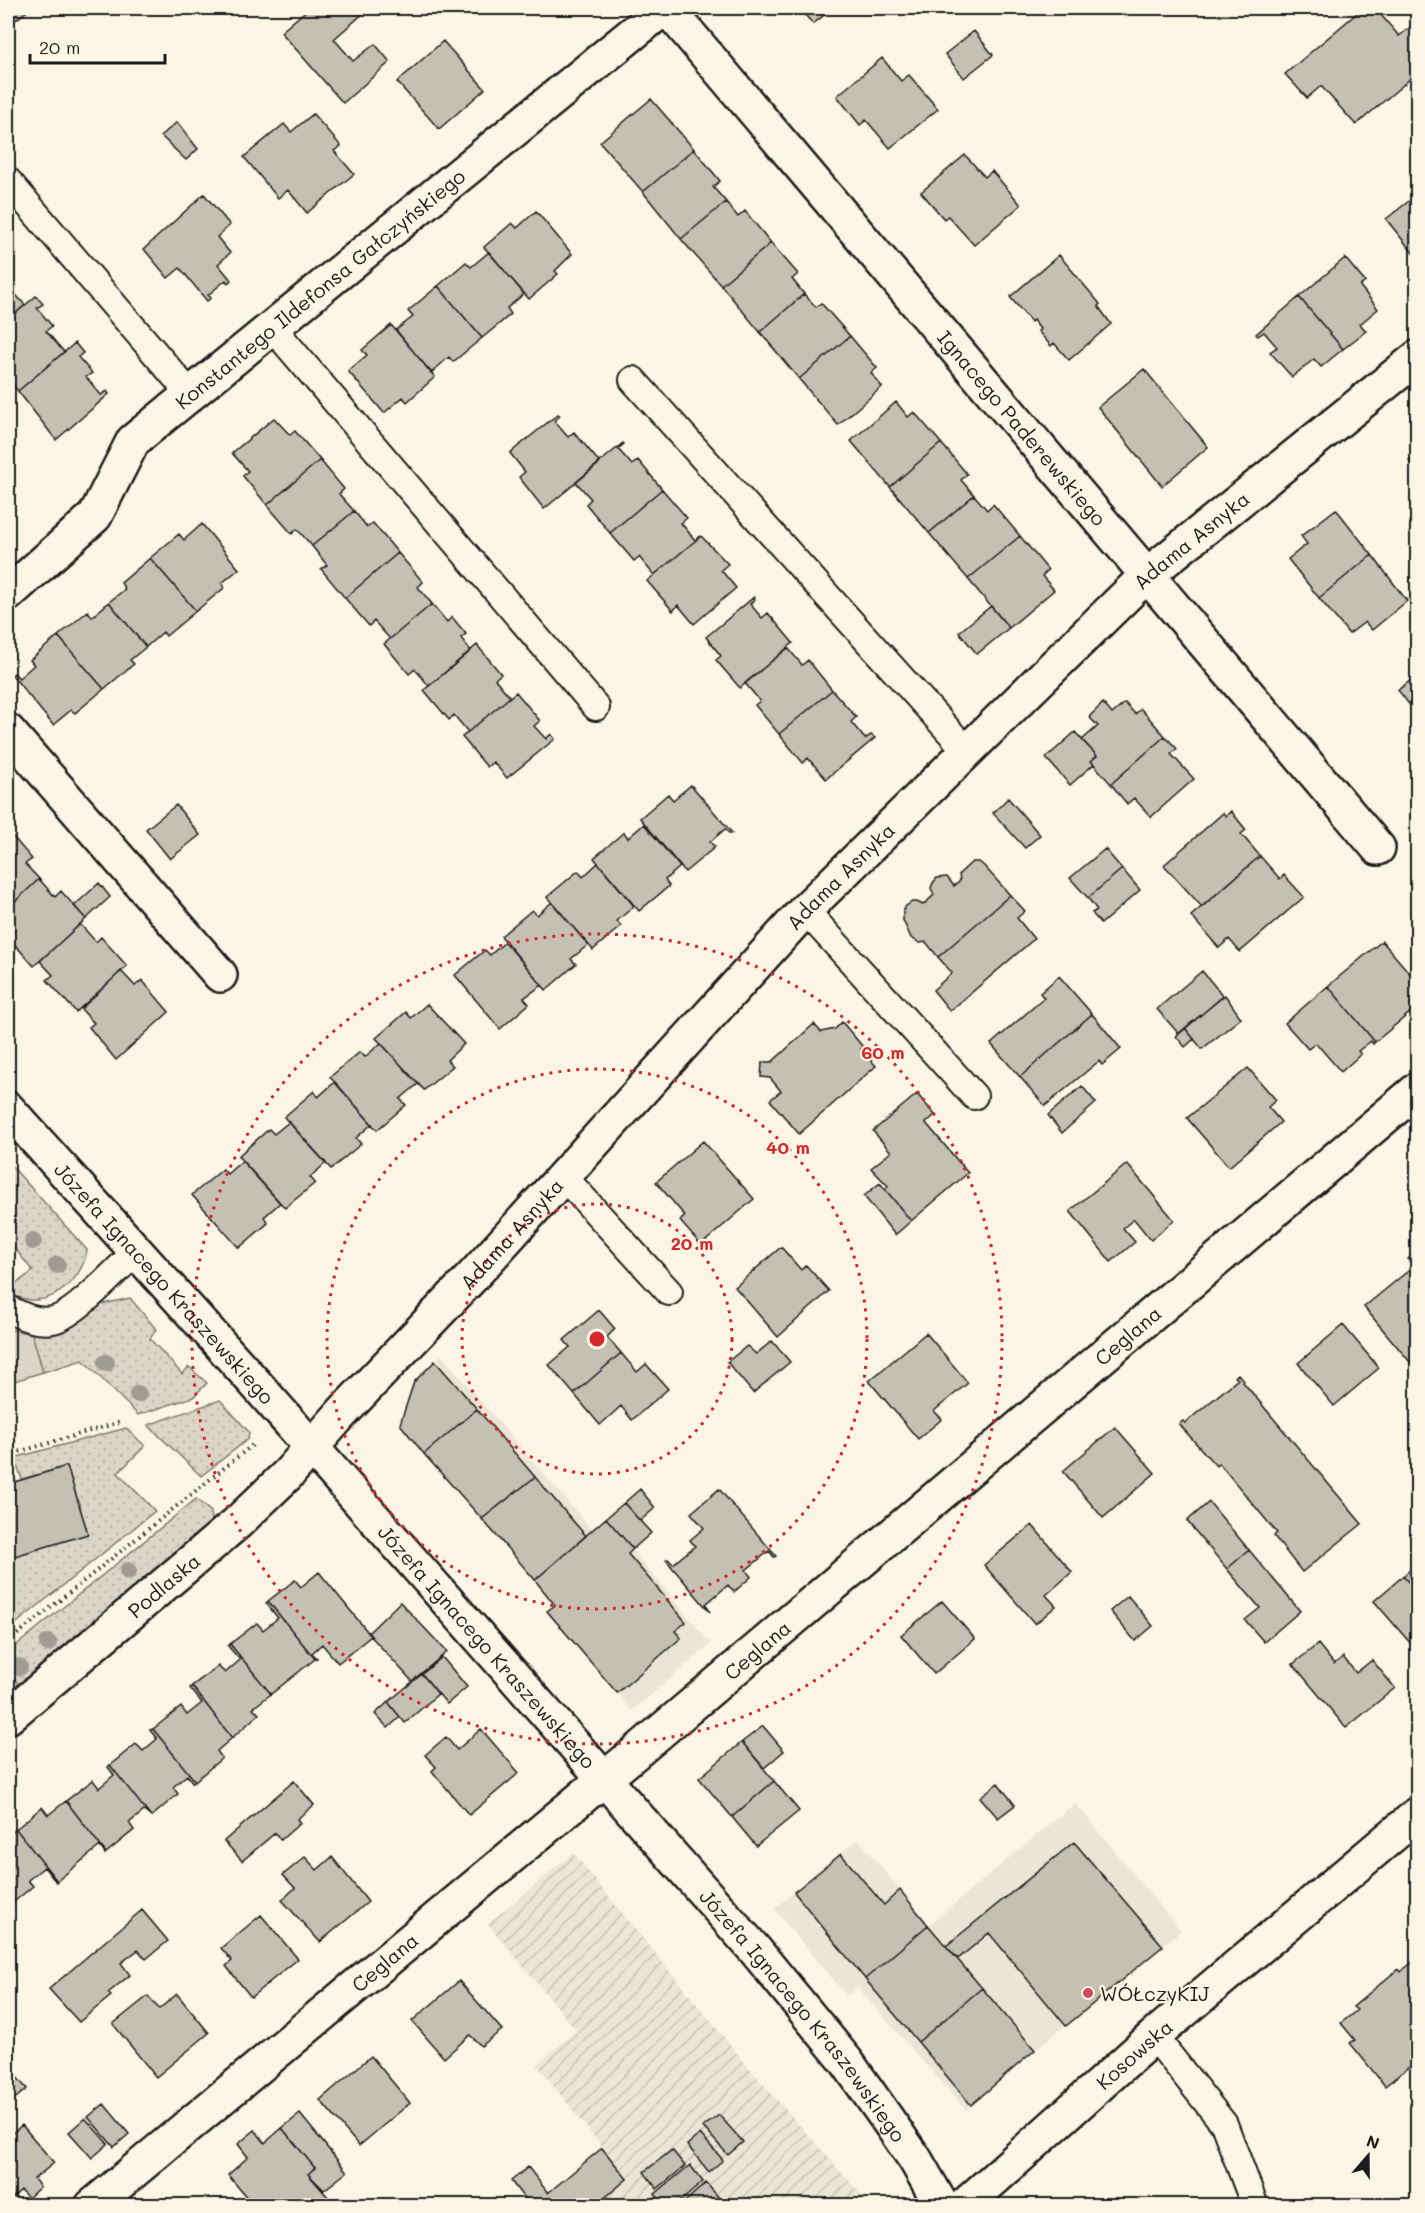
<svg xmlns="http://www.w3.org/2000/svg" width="1425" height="2213" font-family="Mali,sans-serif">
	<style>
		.built { fill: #ebe5d6 }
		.industrial { fill: url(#industrial-furrows) }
		.grass { fill: url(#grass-dots); stroke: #7c7872; stroke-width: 1.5 }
		.garden { fill: #dbd5c8; stroke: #7c7872; stroke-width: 1.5 }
		.building { fill: #c4c0b3; stroke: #1c1c1c; stroke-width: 1.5 }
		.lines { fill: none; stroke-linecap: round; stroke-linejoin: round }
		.service-casing { stroke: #1c1c1c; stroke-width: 30 }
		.minor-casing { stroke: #1c1c1c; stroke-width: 38 }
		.tertiary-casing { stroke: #1c1c1c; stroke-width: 38 }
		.path { stroke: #1c1c1c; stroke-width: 4; stroke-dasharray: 1.5 4.5; stroke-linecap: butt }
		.service { stroke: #fcf5e5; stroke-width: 26 }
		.minor { stroke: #fcf5e5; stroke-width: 33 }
		.tertiary { stroke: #fcf5e5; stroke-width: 33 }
		.tree { fill: #a09c93 }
		.ring { fill: none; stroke: #d62828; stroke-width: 3; stroke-dasharray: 3 6 }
		.poi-dot { fill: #d1495b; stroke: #fcf5e5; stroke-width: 2 }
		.labels { text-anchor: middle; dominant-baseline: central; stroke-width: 4.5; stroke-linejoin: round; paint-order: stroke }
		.street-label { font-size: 20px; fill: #1c1c1c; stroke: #fcf5e5 }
		.poi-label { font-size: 20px; fill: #1c1c1c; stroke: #fcf5e5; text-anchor: start }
		.centre { fill: #d62828; stroke: #fcf5e5; stroke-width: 3 }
		.ring-label { font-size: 18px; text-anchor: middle; font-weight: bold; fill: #d62828; stroke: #fcf5e5; stroke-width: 4.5; stroke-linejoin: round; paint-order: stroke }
	</style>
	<defs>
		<pattern id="industrial-furrows" width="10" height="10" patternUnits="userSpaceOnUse" patternTransform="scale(1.5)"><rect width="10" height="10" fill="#ebe5d6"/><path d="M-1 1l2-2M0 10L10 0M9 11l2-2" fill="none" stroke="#c9c4b7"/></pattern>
		<pattern id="grass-dots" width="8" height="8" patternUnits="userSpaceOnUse" patternTransform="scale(1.5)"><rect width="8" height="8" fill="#dbd5c8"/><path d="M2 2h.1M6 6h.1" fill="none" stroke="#bbb6ab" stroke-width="1.8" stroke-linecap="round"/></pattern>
	</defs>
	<rect width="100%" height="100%" fill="#fcf5e5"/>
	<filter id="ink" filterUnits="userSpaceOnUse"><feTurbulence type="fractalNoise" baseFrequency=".0167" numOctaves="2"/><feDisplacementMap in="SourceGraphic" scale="12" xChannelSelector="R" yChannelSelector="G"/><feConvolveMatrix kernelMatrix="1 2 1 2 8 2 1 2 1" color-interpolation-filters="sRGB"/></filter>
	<g filter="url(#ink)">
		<path class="built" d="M441,1355L591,1529L606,1518L711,1644L632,1711L547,1611L555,1604L482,1519L414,1382Z
			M1075,1803L1181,1931L1035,2050L966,2110L857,1987L847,1996L774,1909L858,1839L929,1925Z"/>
		<path class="industrial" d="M573,1853L755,2075L867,2201L866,2205H595L627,2179L537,2065L576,2030L488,1924Z"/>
		<path class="grass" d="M8,1162L87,1250C82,1283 46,1312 14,1295V1285L33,1271L8,1240Z
			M130,1298L156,1329L150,1339L182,1374L189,1367L207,1383L193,1397L138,1415L83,1360L43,1372L32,1334L59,1330L75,1324L99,1305Z
			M220,1400L249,1432L248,1439L201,1476L148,1425Z
			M126,1428L145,1446L118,1473L155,1511L8,1630V1558L88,1534L67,1466L22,1479L14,1458Z
			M196,1499L211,1512L212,1520L209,1527L19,1684L8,1673V1652Z"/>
		<path class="garden" d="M8,1329L32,1334L43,1372L8,1383Z"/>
		<path class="building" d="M8,8H31L8,26Z
			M309,8H364L367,10L334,39L353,61L375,44L390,62L343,103L281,32Z
			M799,8H833L813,24Z
			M1363,8H1375L1399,36L1413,25L1418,30V72L1356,125L1321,86L1307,98L1285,74Z
			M974,31L993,55L964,78L945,54Z
			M443,41L485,89L439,129L397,82Z
			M882,58L901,81L909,75L938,109L890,148L866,120L860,125L837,96Z
			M651,99L694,149L643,192L600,142Z
			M313,114L341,146L334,151L354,174L307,213L288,190L278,198L244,157L284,124L291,132Z
			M177,122L198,149L186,160L161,136Z
			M694,149L720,181L713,187L726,202L681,239L643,192Z
			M965,155L985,177L992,171L1021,205L974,245L948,216L944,219L921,192Z
			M204,194L230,225L217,237L230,253L218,264L231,280L228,283L226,280L208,295L211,298L207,301L180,268L168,278L144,249Z
			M1418,194V259L1386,219Z
			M726,202L738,217L745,211L771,243L721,285L681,239Z
			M536,211L572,254L555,271L558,274L529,299L484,247L512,223L517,228Z
			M771,243L798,274L792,279L804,294L760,332L721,285Z
			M489,252L524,294L507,308L511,314L482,338L438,286L466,262L471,267Z
			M1059,255L1100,304L1098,306L1111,324L1069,360L1054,343L1051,346L1038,331L1040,329L1033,320L1031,322L1010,297Z
			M1345,258L1365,282L1360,286L1378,309L1360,324L1366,331L1343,349L1299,297Z
			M8,272L14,280L8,286L25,305L8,320Z
			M438,286L482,338L453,362L449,357L431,373L396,330L413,317L408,311Z
			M804,294L816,307L821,303L850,336L799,379L760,332Z
			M36,296L43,304L37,308L52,326L46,331L64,352L18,391L8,380V320Z
			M1299,297L1343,349L1321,367L1314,359L1292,377L1270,352L1277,347L1264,332L1258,336L1256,334Z
			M391,325L435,377L407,402L403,397L384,413L348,371L367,355L362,350Z
			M850,336L877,368L871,373L882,387L838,425L799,379Z
			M75,343L83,353L78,357L92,373L86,377L101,395L107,391L109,394L56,440L18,391Z
			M1144,369L1208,447L1162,486L1098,407Z
			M896,402L908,417L914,412L941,443L890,487L851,441Z
			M558,414L560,416L554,421L568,437L574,432L600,463L544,509L519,477L525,472L510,453Z
			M274,418L290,435L295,431L320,460L267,505L243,476L248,471L232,453Z
			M623,443L624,444L618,449L632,465L638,460L662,489L610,533L586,504L591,499L576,482Z
			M941,443L967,474L961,480L974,495L929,533L890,487Z
			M1418,454V471L1409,461Z
			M320,460L344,489L339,494L354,511L312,546L297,529L292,534L267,505Z
			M662,489L687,518L681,523L695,540L701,536L654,575L639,557L634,561L610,533Z
			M974,495L987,510L993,504L1020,536L968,579L929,533Z
			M1336,509L1372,555L1319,598L1288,559L1307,544L1301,536Z
			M354,511L367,527L373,523L398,553L345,598L321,569L327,565L312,546Z
			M202,524L239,569L222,583L224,588L196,611L150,558L179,534L184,540Z
			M701,536L728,564L721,570L736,588L694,624L678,605L673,611L647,581Z
			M1020,536L1048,570L1042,576L1054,590L1009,628L968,579Z
			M398,553L423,582L418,587L432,604L390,639L374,621L369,626L345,598Z
			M1372,555L1407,601L1372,630L1365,622L1349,634L1319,598Z
			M150,558L196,611L166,636L163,632L146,647L109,602L125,589L121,583Z
			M754,597L755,599L750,604L762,618L768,613L793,643L740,688L716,660L721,656L706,637Z
			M109,602L146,647L130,660L134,664L104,689L58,636L88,611L92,617Z
			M432,604L447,622L452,617L466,634L461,638L471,651L429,686L415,669L409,674L384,644Z
			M991,606L1009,628L977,654L959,632Z
			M58,636L104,689L75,713L71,710L53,725L12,675L14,673L19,678L34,665L30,660Z
			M477,645L501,674L495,679L510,697L468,732L454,715L449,720L424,690Z
			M788,648L802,665L808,660L832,690L779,734L755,705L760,701L745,683Z
			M1418,675V710L1415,712L1398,690Z
			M832,690L856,717L851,722L865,739L871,735L875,738L826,779L808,758L803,763L779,734Z
			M516,692L540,721L534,726L546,739L551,734L555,739L507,778L493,762L487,767L462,737Z
			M1103,703L1112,714L1125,703L1135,714L1141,709L1165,736L1111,784L1091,761L1097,756L1082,740L1098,726L1089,717Z
			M1075,732L1097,756L1091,761L1094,764L1070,785L1046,758Z
			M1165,736L1177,749L1171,754L1194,779L1151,817L1134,798L1127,804L1111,784Z
			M691,785L732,833L730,834L725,829L710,842L715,847L685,872L640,818L668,794L673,800Z
			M1008,798L1040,835L1025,848L993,813Z
			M176,805L200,835L170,859L146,829Z
			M1231,811L1246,830L1241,834L1260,856L1202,907L1164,865L1223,813L1226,816Z
			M644,824L680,867L665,880L669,886L639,911L594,858L624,832L628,838Z
			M8,831L32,859L25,864L39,879L8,908Z
			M1105,849L1122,869L1088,898L1070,878Z
			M1260,856L1280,879L1284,875L1304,897L1240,952L1229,939L1219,948L1191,916Z
			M972,862H979L984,866L1010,895L938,957L926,942L920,943L911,938L903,920V911L906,906L912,902H917L923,905L934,895L931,888L933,883L937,878L947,877L954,886L960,881L959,874Z
			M598,863L634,906L617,921L621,926L593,950L547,897L578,871L583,877Z
			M1122,869L1140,890L1101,924L1092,913L1097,910L1088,898Z
			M39,879L55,897L61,891L86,919L34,966L8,937L14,932L8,925V908Z
			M99,883L110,897L86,919L74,906Z
			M1010,895L1025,911L1017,918L1034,939L950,1011L933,990L952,973L938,957Z
			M552,902L588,945L571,959L576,964L546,990L501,936L532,910L537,915Z
			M80,924L96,942L101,937L127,966L76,1012L47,980L53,975L40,961Z
			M1382,941L1418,983V1006L1375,1042L1328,986Z
			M505,942L542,985L524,998L529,1004L500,1029L455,975L485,950L490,955Z
			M121,971L135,986L142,980L169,1012L116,1060L89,1027L94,1023L81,1009Z
			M1202,971L1223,996L1179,1034L1157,1009Z
			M1059,976L1092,1014L1020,1077L991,1044L1044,998L1040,993Z
			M1328,986L1375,1042L1373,1044L1371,1041L1358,1051L1361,1054L1341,1072L1316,1043L1308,1049L1285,1023Z
			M1225,995L1241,1018L1202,1049L1185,1028Z
			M427,1004L464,1044L447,1060L453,1066L424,1090L376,1038L406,1012L411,1018Z
			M1092,1014L1121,1049L1102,1065L1099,1061L1045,1106L1020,1077Z
			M842,1022L863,1047L861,1049L876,1066L799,1134L770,1100L781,1091L770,1078L761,1077L762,1062H772L814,1024L821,1032L835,1029Z
			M1185,1028L1194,1039L1185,1047L1176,1036Z
			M381,1043L418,1084L400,1099L406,1105L377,1130L330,1077L360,1052L365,1057Z
			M1248,1068L1276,1100L1268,1107L1281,1122L1229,1167L1187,1118Z
			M335,1082L372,1124L356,1138L361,1144L331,1169L284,1117L314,1091L318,1097Z
			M1082,1086L1096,1103L1062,1133L1048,1115Z
			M917,1094L935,1115L926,1123L968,1173L911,1221L885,1189L888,1186L871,1168L891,1152L873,1131Z
			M289,1122L326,1163L310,1177L315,1183L285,1208L238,1156L269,1129L274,1134Z
			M703,1141L754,1199L701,1245L680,1221L685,1216L656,1182Z
			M242,1161L280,1203L264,1217L268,1223L239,1248L192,1195L223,1169L227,1174Z
			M1127,1164L1174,1220L1151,1240L1134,1219L1123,1228L1135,1242L1111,1262L1070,1211Z
			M880,1183L911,1221L895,1235L864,1196Z
			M781,1247L801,1270L806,1265L829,1291L778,1337L735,1287Z
			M1418,1250V1356L1410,1362L1364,1307L1414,1266L1408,1259Z
			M599,1310L615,1329L607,1337L621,1353L574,1394L549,1365L570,1347L564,1340Z
			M1343,1325L1379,1368L1334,1406L1298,1363Z
			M926,1333L968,1383L934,1411L942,1419L918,1439L869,1381Z
			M772,1341L790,1362L753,1393L727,1362L747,1346L756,1354Z
			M621,1353L637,1372L646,1364L668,1389L632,1420L621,1406L600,1425L574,1394Z
			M435,1361L477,1409L424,1454L400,1424L414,1382Z
			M1238,1374L1244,1381L1243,1382L1362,1524L1302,1572L1274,1536L1277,1533L1219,1463L1216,1466L1179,1424L1183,1421L1185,1423L1238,1379L1235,1377Z
			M477,1409L535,1477L482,1519L424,1454Z
			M1115,1427L1155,1473L1103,1518L1063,1471Z
			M67,1466L88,1534L8,1558V1484Z
			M535,1477L586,1536L535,1580L482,1519Z
			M640,1489L655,1508L640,1521L624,1503Z
			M719,1489L776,1556L774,1557L769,1551L746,1570L751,1577L734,1592L728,1585L706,1604L710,1612L666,1560L668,1559L673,1564L695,1546L690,1540L704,1528L691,1513Z
			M1209,1502L1249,1550L1227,1569L1187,1521Z
			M624,1503L651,1533L633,1549L606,1518Z
			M606,1518L633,1549L628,1554L686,1622L675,1631L681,1638L617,1693L547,1611L555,1605L535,1580Z
			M1032,1525L1072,1572L1046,1595L1056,1606L1035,1624L984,1565Z
			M1249,1550L1300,1611L1264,1642L1245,1620L1260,1608L1227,1569Z
			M1418,1563V1593L1403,1576Z
			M319,1572L371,1636L338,1663L322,1644L312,1653L317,1658L315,1659L268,1601L295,1580L301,1587Z
			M1403,1576L1418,1593V1652L1374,1601Z
			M1128,1596L1153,1626L1135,1641L1110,1611Z
			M268,1601L315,1659L271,1694L230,1644L257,1623L263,1630L278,1618L266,1603Z
			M942,1601L975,1639L934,1674L901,1635Z
			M400,1602L447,1652L412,1681L368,1633Z
			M230,1644L271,1694L253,1708L259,1714L232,1738L192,1686L218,1666L225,1673L240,1660L228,1646Z
			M1318,1644L1334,1664L1343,1657L1356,1673L1372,1660L1395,1688L1346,1728L1293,1664Z
			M442,1657L467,1687L447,1704L422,1674Z
			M422,1674L438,1694L405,1723L388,1702Z
			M192,1686L232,1738L217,1751L222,1758L195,1781L153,1729L181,1707L187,1715L202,1703L190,1688Z
			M388,1702L400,1717L388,1728L375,1714Z
			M763,1726L784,1751L764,1768L742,1742Z
			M153,1729L195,1781L193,1783L187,1775L173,1787L178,1794L151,1817L110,1765L136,1744L143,1751L157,1739L150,1730Z
			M481,1729L519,1773L469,1815L432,1771L436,1767L425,1755L446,1737L457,1750Z
			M742,1742L774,1781L732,1817L699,1778Z
			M110,1765L151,1817L144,1811L129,1823L134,1830L106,1853L66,1801L93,1780L99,1788L114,1775L108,1767Z
			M294,1781L314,1805L297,1819L300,1823L281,1840L275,1833L242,1861L224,1841Z
			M774,1781L799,1811L756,1846L732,1817Z
			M998,1783L1015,1805L998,1818L980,1797Z
			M66,1801L106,1853L105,1854L100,1846L57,1881L16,1829L42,1807L48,1815Z
			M16,1829L57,1881L56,1882L44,1867L28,1880L33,1886L8,1907V1836Z
			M1074,1842L1163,1946L1066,2026L989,1933L958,1959L946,1946Z
			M841,1854L884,1905L900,1890L928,1925L865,1979L794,1892Z
			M305,1857L317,1870L332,1857L368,1902L320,1942L282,1900L295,1888L283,1875Z
			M142,1910L168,1941L146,1959L138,1950L121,1963L130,1975L108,1993L111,1996L79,2022L49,1989Z
			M261,1915L298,1959L251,1997L226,1966L232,1961L221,1948Z
			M928,1925L982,1988L918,2042L865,1979Z
			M1418,1958V2060L1385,2086L1350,2043L1355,2040L1341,2023L1357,2010L1353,2007L1398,1969L1400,1972Z
			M459,1981L502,2030L481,2046L470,2035L444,2058L412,2021Z
			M982,1988L1035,2050L971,2105L918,2042Z
			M177,1994L209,2033L156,2077L113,2024L148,1996L159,2009Z
			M371,2056L410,2103L359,2146L320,2100Z
			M8,2067L27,2089L12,2101L8,2095Z
			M104,2104L129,2134L114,2147L88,2117Z
			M300,2114L347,2172L324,2190L308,2174L315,2168L282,2128Z
			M719,2115L743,2142L728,2155L703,2127Z
			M85,2118L108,2144L92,2158L69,2132Z
			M22,2125L54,2163L34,2179L40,2187L28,2198L21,2190L8,2202V2137Z
			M282,2128L315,2168L308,2174L328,2197L317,2206H279L276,2202L271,2206H254L228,2175L248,2157L238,2144L255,2130L265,2143Z
			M700,2134L723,2160L709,2172L687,2145Z
			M602,2148L627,2179L595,2206H530L511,2181L528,2167L548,2193Z
			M672,2150L685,2166L657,2189L644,2172Z
			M690,2165L703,2182L675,2206H666L655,2194Z
			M706,2183L721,2200L715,2206H680Z
			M525,2199L530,2206H516Z"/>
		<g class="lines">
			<defs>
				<path id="service" d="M8,181L190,394
					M272,327L596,707
					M633,380L967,751
					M805,910L974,1096
					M563,1176L669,1292
					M8,1309C22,1316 36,1323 53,1320C74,1316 120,1267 136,1251
					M1154,2036L1224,2124L1255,2206"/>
				<g id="minor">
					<path id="s1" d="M667,8L1378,848"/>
					<path id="s2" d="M8,594L95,516L133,441L664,8"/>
					<path d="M8,731L220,975"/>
					<path id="s3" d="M8,1717L237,1523L288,1474L342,1413L472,1277L805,910L1147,575L1418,357"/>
					<path id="s4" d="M92,2206L634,1754L1418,1089"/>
					<path id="s5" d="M964,2206L1154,2036L1418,1814"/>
				</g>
				<g id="tertiary">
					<path id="s6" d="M8,1109L255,1383L755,1950L847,2062L915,2159L942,2206"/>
				</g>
			</defs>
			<use href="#service" class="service-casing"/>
			<use href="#minor" class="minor-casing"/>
			<use href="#tertiary" class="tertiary-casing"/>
			<path class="path" d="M8,1455L121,1422
				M8,1642L255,1443"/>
			<use href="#service" class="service"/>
			<use href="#minor" class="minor"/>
			<use href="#tertiary" class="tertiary"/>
		</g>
		<g class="tree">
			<circle cx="33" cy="1241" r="9"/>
			<circle cx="57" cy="1265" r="9"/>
			<circle cx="106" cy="1363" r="9"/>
			<circle cx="138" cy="1394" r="9"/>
			<circle cx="128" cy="1571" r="9"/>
			<circle cx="48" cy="1643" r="9"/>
			<circle cx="19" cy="1667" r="9"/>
		</g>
	</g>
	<g class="ring">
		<circle cx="597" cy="1339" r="135"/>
		<circle cx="597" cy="1339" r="270"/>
		<circle cx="597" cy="1339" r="405"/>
	</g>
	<circle class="poi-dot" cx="1088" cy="1993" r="6"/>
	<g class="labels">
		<g class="street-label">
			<text stroke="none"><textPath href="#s2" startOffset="442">Konstantego Ildefonsa Gałczyńskiego</textPath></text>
			<text stroke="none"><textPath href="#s1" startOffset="550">Ignacego Paderewskiego</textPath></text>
			<text stroke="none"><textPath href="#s3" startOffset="1671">Adama Asnyka</textPath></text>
			<text stroke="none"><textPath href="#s3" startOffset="1185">Adama Asnyka</textPath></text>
			<text stroke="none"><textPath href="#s3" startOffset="699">Adama Asnyka</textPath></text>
			<text stroke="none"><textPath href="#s6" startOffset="234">Józefa Ignacego Kraszewskiego</textPath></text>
			<text stroke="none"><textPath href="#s4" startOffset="1353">Ceglana</textPath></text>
			<text stroke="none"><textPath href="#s3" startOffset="204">Podlaska</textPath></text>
			<text stroke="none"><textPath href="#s6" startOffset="720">Józefa Ignacego Kraszewskiego</textPath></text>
			<text stroke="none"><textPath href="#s4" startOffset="867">Ceglana</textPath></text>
			<text stroke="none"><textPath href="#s4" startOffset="381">Ceglana</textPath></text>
			<text stroke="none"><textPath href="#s6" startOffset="1206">Józefa Ignacego Kraszewskiego</textPath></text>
			<text stroke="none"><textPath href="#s5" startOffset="228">Kosowska</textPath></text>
		</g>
		<g class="poi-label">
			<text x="1100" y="1993">WÓŁczyKIJ</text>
		</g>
	</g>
	<circle cx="597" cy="1339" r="9" class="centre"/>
	<g class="ring-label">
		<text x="883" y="1059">60 m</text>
		<text x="788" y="1154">40 m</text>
		<text x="692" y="1250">20 m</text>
	</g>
	<rect width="1425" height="2213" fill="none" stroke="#fcf5e5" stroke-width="30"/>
	<rect x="15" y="15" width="1395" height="2183" fill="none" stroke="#1c1c1c" stroke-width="2" filter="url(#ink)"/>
	<g transform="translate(1368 2156) rotate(20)" stroke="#fcf5e5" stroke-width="4.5" paint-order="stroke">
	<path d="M0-4.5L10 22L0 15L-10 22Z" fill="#1c1c1c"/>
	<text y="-9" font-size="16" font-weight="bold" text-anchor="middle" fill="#1c1c1c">N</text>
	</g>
	<path d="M30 54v9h135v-9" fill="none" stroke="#1c1c1c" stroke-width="3"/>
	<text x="39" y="54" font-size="18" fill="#1c1c1c" stroke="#fcf5e5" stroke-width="4.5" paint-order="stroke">20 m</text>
</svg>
